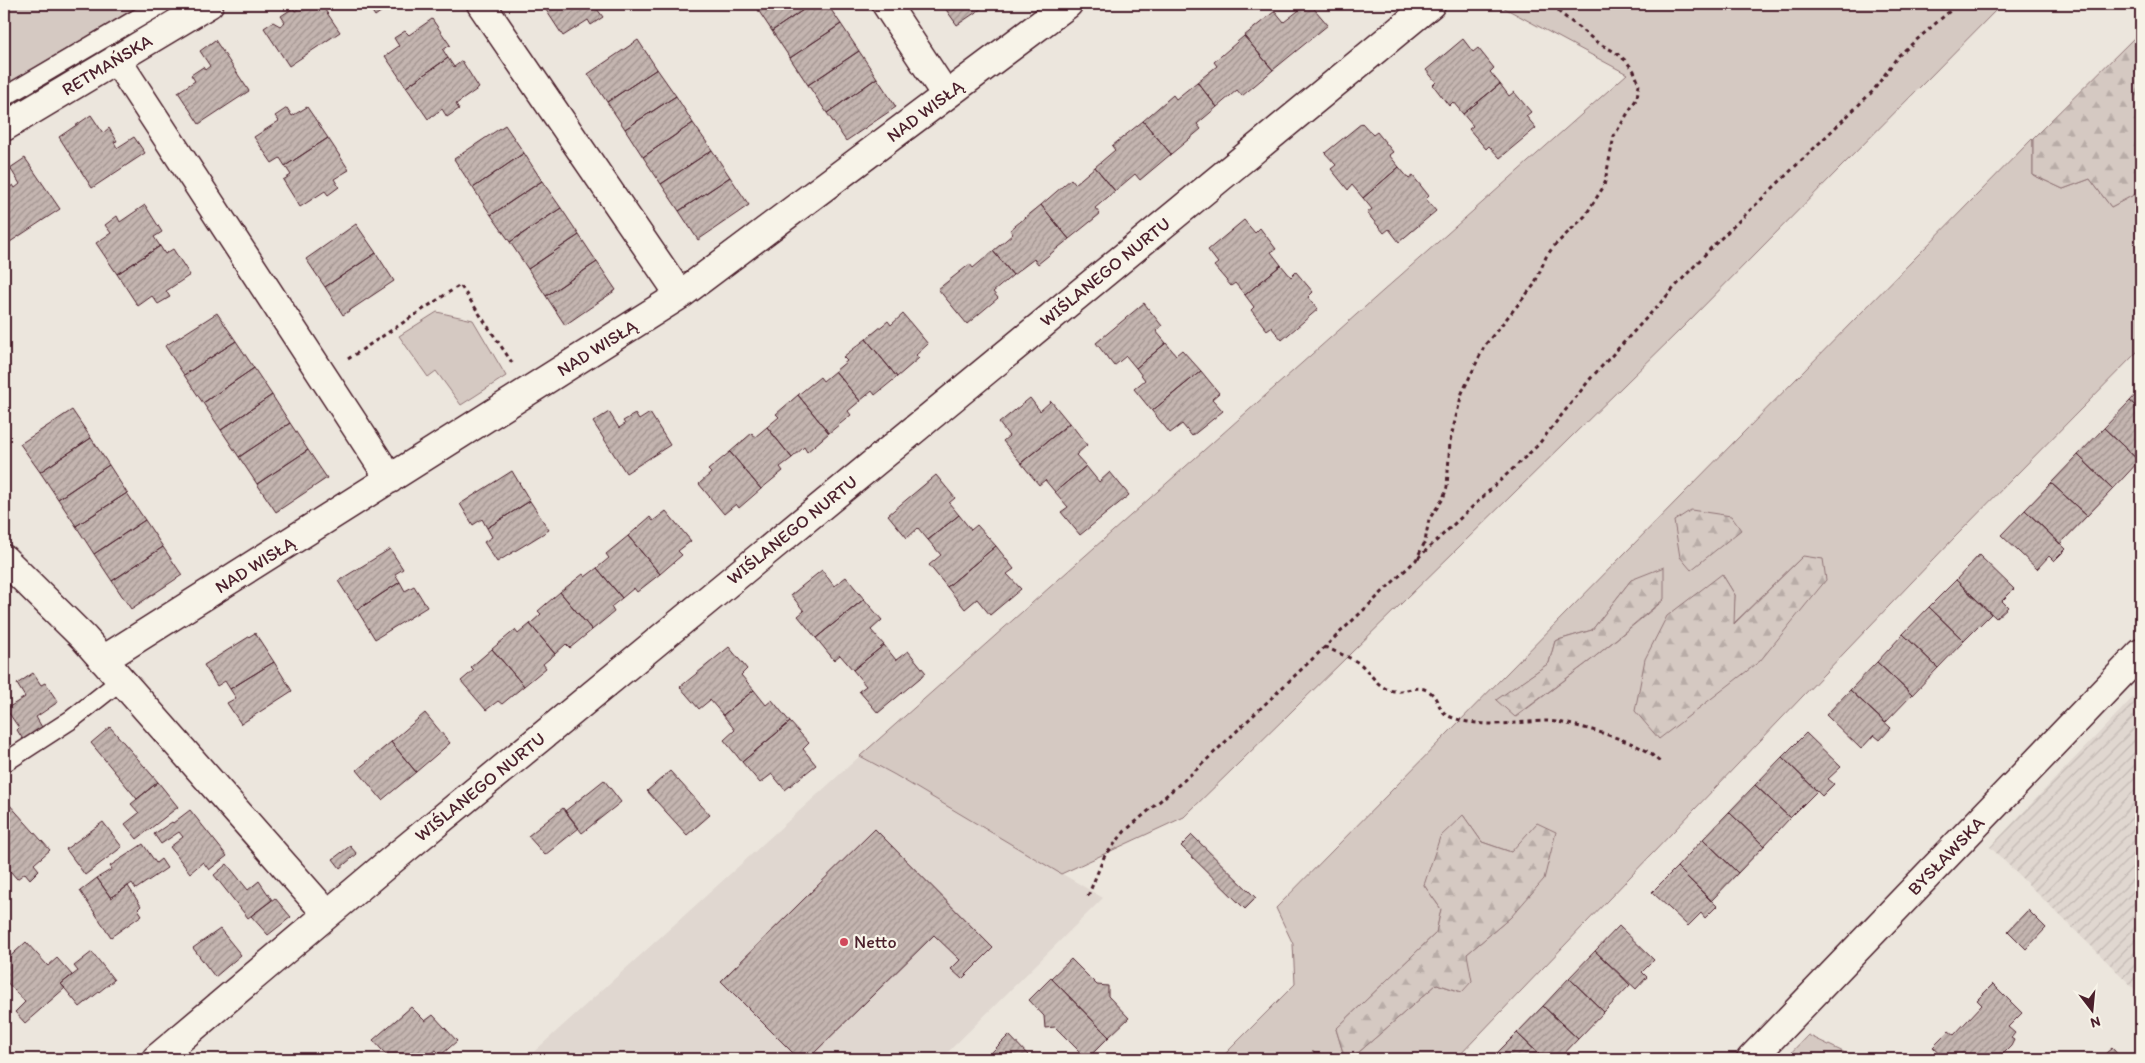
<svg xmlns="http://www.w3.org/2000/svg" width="2145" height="1063" font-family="Itim,sans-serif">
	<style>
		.built { fill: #e0d7d0 }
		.industrial { fill: url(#industrial-furrows) }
		.green { fill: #d5c9c2; stroke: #907476; fill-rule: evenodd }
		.forest { fill: url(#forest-firs); stroke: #907476 }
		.building { fill: url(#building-hatch); stroke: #4a1f2b }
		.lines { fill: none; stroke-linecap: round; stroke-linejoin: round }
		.lane-casing { stroke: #4a1f2b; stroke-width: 21 }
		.street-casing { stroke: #4a1f2b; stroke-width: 31 }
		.path { stroke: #4a1f2b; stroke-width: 3; stroke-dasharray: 4 4; stroke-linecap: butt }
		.lane { stroke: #f7f3e8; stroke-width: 18 }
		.street { stroke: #f7f3e8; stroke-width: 28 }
		.poi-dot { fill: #d1495b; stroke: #f7f3e8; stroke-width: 2 }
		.labels { text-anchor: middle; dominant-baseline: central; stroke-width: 4.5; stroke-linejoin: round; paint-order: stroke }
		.street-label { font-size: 18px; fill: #4a1f2b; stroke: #f7f3e8 }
		.poi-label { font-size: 18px; fill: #4a1f2b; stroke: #f7f3e8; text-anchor: start }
	</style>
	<defs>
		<pattern id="industrial-furrows" width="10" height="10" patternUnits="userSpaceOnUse" patternTransform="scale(1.25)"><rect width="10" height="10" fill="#e0d7d0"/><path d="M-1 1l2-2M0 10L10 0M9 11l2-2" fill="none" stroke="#c2b8b3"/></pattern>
		<pattern id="forest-firs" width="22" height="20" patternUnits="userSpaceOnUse" patternTransform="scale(1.25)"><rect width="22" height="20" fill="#d5c9c2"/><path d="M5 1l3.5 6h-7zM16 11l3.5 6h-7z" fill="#b8aca7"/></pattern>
		<pattern id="building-hatch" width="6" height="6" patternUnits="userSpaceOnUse" patternTransform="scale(1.25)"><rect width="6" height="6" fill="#c4b5b0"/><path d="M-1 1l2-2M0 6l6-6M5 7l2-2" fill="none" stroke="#a1938f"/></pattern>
	</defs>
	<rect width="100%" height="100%" fill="#ece6dd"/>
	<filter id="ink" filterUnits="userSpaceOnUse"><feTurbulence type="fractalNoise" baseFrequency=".02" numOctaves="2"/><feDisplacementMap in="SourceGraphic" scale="10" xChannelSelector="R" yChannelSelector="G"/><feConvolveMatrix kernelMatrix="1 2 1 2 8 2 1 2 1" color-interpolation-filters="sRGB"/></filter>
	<g filter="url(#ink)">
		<path class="built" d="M860,756L895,775L1103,898L941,1059H526Z"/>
		<path class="industrial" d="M2141,689V995L1990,847Z"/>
		<path class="green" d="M4,4H142L12,81L4,66Z
			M1497,4H2002L1680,330L1184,817L1061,874L895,775L860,756L1627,74Z
			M2033,138V175L2063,189L2090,179L2111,207L2141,191V348L1954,538L1456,1059H1351L1437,984L1461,992L1467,954L1511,917V852L1482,842L1463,815L1424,885L1441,909L1436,933L1336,1029L1345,1059H1318L1313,1051L1305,1059H1220L1295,984L1293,944L1276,908ZM1803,556L1659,739L1722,574L1735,595L1733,624ZM1631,580L1664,600L1591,660L1516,717L1497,700L1549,663L1555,641L1592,630Z
			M437,312L473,320L506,376L461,405L436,371L428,377L399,336Z
			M1808,1035L1858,1059H1785Z"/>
		<path class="forest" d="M2141,31V191L2111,207L2090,179L2063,189L2033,175V138Z
			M1691,510L1731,516L1741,530L1691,570L1680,557L1674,521Z
			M1803,556L1823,559L1826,580L1760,661L1659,739L1635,711L1645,659L1667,616L1722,574L1735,595L1734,624Z
			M1664,567V599L1591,660L1515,717L1496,700L1549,663L1555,641L1592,630L1631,580Z
			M1463,815L1482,842L1511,852L1537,823L1556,832L1544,879L1511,917L1467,954L1472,981L1462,992L1437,984L1351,1059H1345L1336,1029L1436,933L1441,909L1424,885L1440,837Z"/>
		<path class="building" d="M298,4H321L340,32L289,66L264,28L273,22L280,26L285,22L281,16L293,8L295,11L300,7Z
			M367,4H392L375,16Z
			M554,4H606L597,9L603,17L591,25L588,20L563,36L546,10Z
			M754,4H812L772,31Z
			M812,4H827L841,24L790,58L772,31Z
			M942,4H988L957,25Z
			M1307,4H1310L1328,25L1273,70L1244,36L1275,11L1284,22Z
			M432,19L450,45L443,50L448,58L406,87L385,56L399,46L394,38L405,31L409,35Z
			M841,24L859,51L808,85L790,58Z
			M1244,36L1273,70L1242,96L1237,90L1217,107L1197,82L1217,66L1214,62Z
			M1463,39L1473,52L1478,48L1494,68L1490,72L1500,84L1463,114L1453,102L1449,106L1433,85L1436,82L1426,70Z
			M215,40L249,91L199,124L178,92L195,81L191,75L203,67L205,70L210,66L200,51Z
			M638,40L657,69L607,102L588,74Z
			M859,51L877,78L827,113L808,85Z
			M448,58L454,67L462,61L479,88L456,104L459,109L447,117L442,109L428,119L406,87Z
			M657,69L676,96L625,129L607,102Z
			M877,78L896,107L846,141L827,113Z
			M1197,82L1217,107L1197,124L1201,129L1171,154L1143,121L1173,95L1176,99Z
			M1500,84L1509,96L1514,92L1531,112L1526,116L1536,128L1500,158L1489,146L1486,149L1469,129L1473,126L1463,114Z
			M676,96L693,123L643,157L625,129Z
			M307,107L328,138L285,166L280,158L272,163L254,137L279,121L275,116L287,108L292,116Z
			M91,115L103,133L109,128L117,141L114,142L117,148L134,137L145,153L92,188L59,137Z
			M1143,121L1171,154L1140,180L1135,174L1115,191L1095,167L1115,150L1112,146Z
			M693,123L712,150L661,184L643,157Z
			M1362,123L1373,135L1377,132L1393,152L1389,155L1399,167L1363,198L1352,185L1348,190L1331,169L1336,165L1325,153Z
			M505,125L524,153L473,188L454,159Z
			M328,138L349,170L334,179L339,187L328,195L325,191L300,207L283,180L291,175L285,166Z
			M712,150L730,177L679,211L661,184Z
			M524,153L542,181L491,215L473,188Z
			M25,158L60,209L10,242L4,234V200L6,198L4,191L13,185L15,188L20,184L10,168Z
			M1095,167L1115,191L1095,208L1100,214L1069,239L1041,205L1071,179L1075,184Z
			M1399,167L1409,179L1413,176L1429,196L1426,199L1436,211L1399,242L1389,229L1384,233L1367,213L1372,209L1363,198Z
			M730,177L749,205L698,240L679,211Z
			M542,181L561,208L510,242L491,215Z
			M145,205L162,232L154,237L160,246L117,274L96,243L111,233L105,225L117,216L120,222Z
			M1041,205L1069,239L1038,264L1034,259L1013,275L993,251L1013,234L1010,230Z
			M561,208L579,235L528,269L510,242Z
			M1244,220L1255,233L1260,228L1276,249L1271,252L1281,265L1245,295L1235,283L1231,286L1214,266L1218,263L1208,250Z
			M356,224L376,253L325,287L306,259Z
			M579,235L597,262L546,296L528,269Z
			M160,246L165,254L173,249L190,275L166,291L170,297L158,304L152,296L138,306L117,274Z
			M993,251L1013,275L993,292L998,298L967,324L938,289L970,264L973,268Z
			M376,253L394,281L343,315L325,287Z
			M597,262L616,290L565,325L546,296Z
			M1281,265L1291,277L1296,272L1313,292L1308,297L1318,309L1282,340L1271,327L1267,330L1251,310L1254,307L1245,295Z
			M1144,303L1162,326L1156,331L1166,343L1136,368L1126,356L1114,366L1096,343Z
			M217,313L236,341L184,375L165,346Z
			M903,314L928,344L916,355L919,358L897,377L866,339L888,321L891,325Z
			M866,339L897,377L875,395L872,391L860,401L835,371L847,361L843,357Z
			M236,341L254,368L203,403L184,375Z
			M1166,343L1176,355L1182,350L1201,371L1152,411L1134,389L1145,380L1136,368Z
			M254,368L272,395L221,430L203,403Z
			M835,371L860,401L848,411L851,415L829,433L798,395L820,377L823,381Z
			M1201,371L1219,393L1212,399L1223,411L1192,436L1182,424L1170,433L1152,411Z
			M2141,389V411L2130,401Z
			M272,395L290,423L239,457L221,430Z
			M798,395L829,433L807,452L804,447L792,458L767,427L779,417L776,414Z
			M1030,398L1040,411L1051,401L1069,423L1021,463L1003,441L1009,436L999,423Z
			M2130,401L2141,411V459L2139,461L2104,428Z
			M72,410L91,438L40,472L20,444Z
			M609,412L619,428L625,424L623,421L635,414L639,420L650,413L670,445L626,473L593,422Z
			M290,423L308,450L257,484L239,457Z
			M1070,423L1087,445L1076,455L1086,466L1055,492L1045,480L1039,485L1021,463Z
			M767,427L792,458L780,467L783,471L761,489L730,452L752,433L755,437Z
			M2104,428L2139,461L2113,489L2078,455Z
			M91,438L109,465L58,499L40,472Z
			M308,450L327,478L276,512L257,484Z
			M730,452L761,489L739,508L736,504L724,514L699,484L711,473L708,470Z
			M2078,455L2113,489L2087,516L2051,483Z
			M109,465L127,493L76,526L58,499Z
			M1086,466L1099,482L1110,472L1129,495L1080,535L1061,512L1068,507L1055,492Z
			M512,471L530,501L487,528L482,519L473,525L460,504Z
			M936,475L955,498L949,503L959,515L928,540L918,528L907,538L888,515Z
			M2051,483L2087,516L2060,544L2025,510Z
			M127,493L145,520L94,554L76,526Z
			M530,501L549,530L497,562L484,542L492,537L487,528Z
			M2025,510L2066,549L2054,561L2049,556L2037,569L2001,535Z
			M666,511L691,541L678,551L682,555L660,574L628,536L650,517L653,521Z
			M959,515L971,530L977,525L996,546L947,587L929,565L941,555L928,540Z
			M145,520L163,547L112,581L94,554Z
			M628,536L660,574L637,592L634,588L622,598L597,568L609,558L606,554Z
			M996,546L1014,569L1007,574L1021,589L990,615L977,599L965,609L947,587Z
			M163,547L182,575L131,609L112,581Z
			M390,549L403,569L395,574L400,582L357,610L338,581Z
			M1979,555L2014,589L2002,601L2008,607L1996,618L1956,580Z
			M597,568L622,598L611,607L614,612L592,630L560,592L583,574L585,577Z
			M822,570L834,586L846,577L864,599L816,638L798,616L804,611L791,595Z
			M1956,580L1991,614L1964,641L1929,607Z
			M400,582L405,591L414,586L427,607L375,639L357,610Z
			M560,592L592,630L570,648L566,644L555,654L530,624L541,614L538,611Z
			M864,599L882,620L871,630L884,645L853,670L840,655L834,660L816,638Z
			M1929,607L1964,641L1938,668L1903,634Z
			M530,624L555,654L543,664L546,668L524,686L492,649L515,630L518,634Z
			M255,633L274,662L230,689L225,681L217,686L204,665Z
			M1903,634L1938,668L1912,695L1877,662Z
			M884,645L896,660L908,651L926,673L878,713L859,691L866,686L853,670Z
			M729,647L747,669L741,675L754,690L723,715L710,700L699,709L680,687Z
			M492,649L524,686L502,704L498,701L486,710L461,681L474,670L471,667Z
			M274,662L292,691L241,724L227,703L236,698L230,689Z
			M1877,662L1912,695L1885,723L1850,690Z
			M33,673L41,685L45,683L58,702L36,717L43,729L24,741L17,730L19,728L6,709L25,697L17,684Z
			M754,690L766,705L772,700L790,722L742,762L724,740L735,730L723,715Z
			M1850,690L1891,728L1880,740L1874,735L1861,749L1826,715Z
			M425,713L450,743L416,772L391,742Z
			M790,722L809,743L803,749L816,765L785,790L772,774L760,783L742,762Z
			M110,727L158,782L137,799L91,743Z
			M1806,733L1841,767L1828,779L1834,784L1822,796L1782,757Z
			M391,742L416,772L382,800L357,770Z
			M1782,757L1817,791L1790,818L1755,785Z
			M670,771L710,815L687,835L647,791Z
			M604,780L621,802L582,833L565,811Z
			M158,782L178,807L137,839L125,824L139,813L131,804Z
			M1755,785L1790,818L1764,846L1729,812Z
			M8,803L50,850L34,864L39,870L30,879L25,873L17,879L4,864V807Z
			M563,808L579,828L545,855L528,836Z
			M190,810L227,856L209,870L203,862L190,873L170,847L183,837L179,832L161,844L154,834L172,822L173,823Z
			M1729,812L1764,846L1738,873L1703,839Z
			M103,822L122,847L85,875L66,849Z
			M875,829L993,948L962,979L951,969L960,960L934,935L808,1059H799L721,981Z
			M1192,835L1256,898L1245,909L1181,846Z
			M1703,839L1738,873L1711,901L1677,867Z
			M143,844L156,863L161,859L167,868L136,889L132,883L111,898L97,878L112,869L110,866Z
			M350,846L357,854L340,868L333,859Z
			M227,864L248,890L259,881L272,900L248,918L214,875Z
			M1677,867L1717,906L1705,918L1701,913L1688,926L1652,892Z
			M97,878L111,898L128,886L141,906L138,909L142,915L111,937L80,891Z
			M275,898L291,917L268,935L251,916Z
			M2028,910L2046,928L2026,949L2008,931Z
			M1619,926L1654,960L1642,972L1647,977L1636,989L1595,951Z
			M220,929L241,955L215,977L193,948Z
			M26,942L48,966L57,958L72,975L61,984L65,988L25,1023L15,1012L25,1002L4,979V962Z
			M1595,951L1630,985L1604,1012L1569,978Z
			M92,952L114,980L80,1007L61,984L78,971L74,966Z
			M1071,959L1097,985L1108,986V996L1129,1018L1109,1037L1051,978Z
			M1051,978L1109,1037L1087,1059L1055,1027L1045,1028L1044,1016L1029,1000Z
			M1569,978L1604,1012L1578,1039L1543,1006Z
			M1993,984L2022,1013L2008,1027L2015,1033L2011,1038L2014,1040L2011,1046L2003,1054L1998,1057L1995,1054L1990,1059H1946L1933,1047L1949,1031L1954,1035L1982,1005L1977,1000Z
			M1543,1006L1578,1039L1559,1059H1544L1517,1033Z
			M411,1007L425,1021L433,1015L457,1041L441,1055L436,1050L426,1059H390L373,1040Z
			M1517,1033L1544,1059H1491Z
			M1009,1035L1028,1055L1024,1059H985Z
			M2112,1048L2122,1059H2099Z"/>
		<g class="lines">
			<defs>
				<path id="lane" d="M4,97L162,4
					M4,763L72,719L120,681"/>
				<path id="street" d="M481,4L680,295
					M886,4L946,95
					M116,59L390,479
					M4,127L209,4
					M4,559L84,638L327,914
					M103,660L680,295L1068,4
					M156,1059L387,864L1431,4
					M1751,1059L2141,653"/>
			</defs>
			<use href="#lane" class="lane-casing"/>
			<use href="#street" class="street-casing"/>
			<path class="path" d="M348,359L460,285L513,364
				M1418,558L1538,445L1591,378L1711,248L1873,91L1898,56L1958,4
				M1325,647C1336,652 1349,657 1359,663C1371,672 1377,689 1394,691C1407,693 1417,683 1430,692C1439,699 1439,713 1451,717C1481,729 1515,722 1545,721C1568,721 1623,738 1643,749C1650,752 1655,758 1661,763
				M1088,896L1104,857L1125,831L1197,769L1416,560L1425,542L1429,519L1443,499L1447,487L1450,441L1462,393L1485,345L1534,285L1546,257L1553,247L1585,216L1604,186L1614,136L1637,98L1639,84L1634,71L1626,61L1615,52L1598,43L1549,4"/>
			<use href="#lane" class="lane"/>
			<use href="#street" class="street"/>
		</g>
	</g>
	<circle class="poi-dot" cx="844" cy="942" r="5"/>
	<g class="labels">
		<g class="street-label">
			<text transform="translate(107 65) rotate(-31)">RETMAŃSKA</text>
			<text transform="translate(925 111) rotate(-37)">NAD WISŁĄ</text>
			<text transform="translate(1105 272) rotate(-39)">WIŚLANEGO NURTU</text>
			<text transform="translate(597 348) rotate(-32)">NAD WISŁĄ</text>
			<text transform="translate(792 530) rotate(-39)">WIŚLANEGO NURTU</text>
			<text transform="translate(255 565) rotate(-32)">NAD WISŁĄ</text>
			<text transform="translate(480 787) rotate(-39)">WIŚLANEGO NURTU</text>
			<text transform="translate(1946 856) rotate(-46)">BYSŁAWSKA</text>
		</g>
		<g class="poi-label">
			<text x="854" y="942">Netto</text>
		</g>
	</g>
	<rect width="2145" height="1063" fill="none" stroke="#f7f3e8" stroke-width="20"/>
	<rect x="10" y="10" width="2125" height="1043" fill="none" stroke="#4a1f2b" stroke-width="2" filter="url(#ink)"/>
	<g transform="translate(2092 1010) rotate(164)" stroke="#f7f3e8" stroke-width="4" paint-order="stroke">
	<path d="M0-4L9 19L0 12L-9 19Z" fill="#4a1f2b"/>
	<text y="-8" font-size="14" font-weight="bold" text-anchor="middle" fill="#4a1f2b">N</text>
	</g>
</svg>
